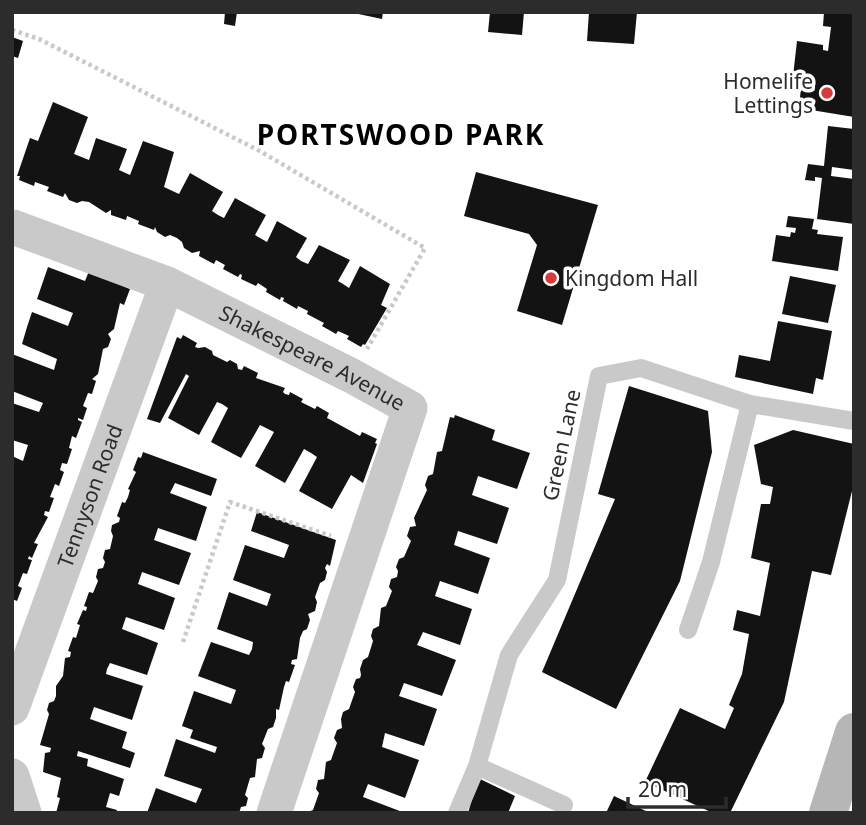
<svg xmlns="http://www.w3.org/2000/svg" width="866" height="825" font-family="'Noto Sans',sans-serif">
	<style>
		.building { fill: #131313 }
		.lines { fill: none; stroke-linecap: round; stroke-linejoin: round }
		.path { stroke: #c9c9c9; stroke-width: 4.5; stroke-dasharray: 3.5 3.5; stroke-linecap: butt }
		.lane { stroke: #c9c9c9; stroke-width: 18 }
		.street { stroke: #c9c9c9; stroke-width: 35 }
		.secondary { stroke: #b6b6b6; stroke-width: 38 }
		.poi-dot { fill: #d63a3a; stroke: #fff; stroke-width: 2.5 }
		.labels { text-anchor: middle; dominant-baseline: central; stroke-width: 7; stroke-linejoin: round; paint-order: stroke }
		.poi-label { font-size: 21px; fill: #2c2c2c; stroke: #fff; text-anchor: end }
		.street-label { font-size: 21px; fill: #2c2c2c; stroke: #fff }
		.district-label { font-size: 28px; font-weight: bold; letter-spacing: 2px; fill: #000; stroke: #fff }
	</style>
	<rect width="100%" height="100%" fill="#fff"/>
	<path class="building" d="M225,12H237L235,26L224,24Z
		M349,12H383L382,19Z
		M490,12H524L522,35L488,32Z
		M589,12H637L634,44L587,41Z
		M824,12H854V117L799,108L802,77L793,76L797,41L823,45V50L828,51L831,27L823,26Z
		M12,37L23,41L18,58L12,56Z
		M53,102L88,117L74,154L89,160L96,138L127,149L119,170L130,175L143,141L174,152L164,187L179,194L190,173L223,192L212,211L218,215L224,218L235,198L266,215L255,235L260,238L267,242L277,221L307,238L296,257L301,261L308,264L319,245L350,260L338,281L343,284L349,288L360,266L390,284L381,305L387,308L365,345L363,344L361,347L347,339L349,336L338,331L336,334L322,326L324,323L307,314L308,311L298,306L297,309L283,301L284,298L281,297L280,300L266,292L267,289L258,283L256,286L241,279L242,275L240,274L238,277L223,269L225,265L216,260L214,264L199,256L200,251L192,253L184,248L182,242L177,238L170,235L165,237L157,232L155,227L154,230L138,224L139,221L127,216L126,220L111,215V210L106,213L89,202L82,201L77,203L69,200L65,193L63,197L47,191L49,187L35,182L34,186L19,180L20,176H17L30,138L38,141Z
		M828,126L854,129V170L832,167L831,176L854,179V224L817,219L822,178L815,177V181L805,180L808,164L824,166Z
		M476,172L598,205L562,325L517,311L537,245L529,234L464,216Z
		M788,216L814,219L812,229L818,230L817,234L843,237L838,271L772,261L776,235L790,237L791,232L795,233L796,228L786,227Z
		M48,267L85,281L89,271L130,289L124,305L120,303L114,329L108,334L111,339L108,347L103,349L98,374L92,379L96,381L92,394L88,393L83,406L87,408L83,420L78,418V420L82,422L76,438L72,436L69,448L72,449L67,464L62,463L60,470L64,472L59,486L55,484L50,497L54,498L49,512L45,511L44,515L48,517L34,543L38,544L32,558L29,556L28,559L32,560L27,574L23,573L18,586L22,588L17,601L12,599V456L23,461L28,445L12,440V403L39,412L43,403L12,391V354L54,370L57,359L22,344L27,327L32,312L68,326L73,313L37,299Z
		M790,276L836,285L828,323L782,314Z
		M778,321L832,331L823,380L816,378L813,394L735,377L739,355L770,361Z
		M183,335L197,343L195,347L198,348L205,347L212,351L213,355L227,362L230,360L237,364L238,369L242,370L244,366L258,373L256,378L285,388L283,392L285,394L289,395L290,392L303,399L301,402L315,409L317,406L329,413L327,418L329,419L360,436L362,432L377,439L375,443L377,444L363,483L351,475L332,509L299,491L317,457L311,453L304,449L285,483L255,466L274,432L260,425L241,458L211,442L228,408L222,404L217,402L199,435L168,418L189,376L186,374L160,423L147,419L177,337L181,339Z
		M629,386L708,411L712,452L680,581L616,709L542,672L615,499L598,494Z
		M455,415L495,430L492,440L530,453L517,489L478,476L472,495L509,508L497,544L458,531L454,545L490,558L478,594L440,581L435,596L472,609L460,645L423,632L417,645L456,660L442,696L404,683L399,696L437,709L424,746L385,733L382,747L419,760L405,798L368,784L363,797L405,813H305L313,810L319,793L316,789L318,780L324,779L326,762L331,760L337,743L334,738L337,730L342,728L341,719L343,712L349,709L355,692L353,687L356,679L360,678L361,675L360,669L363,660L368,657L373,641L371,636L373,629L379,626L381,608L386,606L392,591L389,587L391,579L397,577L398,571L396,567L399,559L404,557L411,541L407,536L410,527L416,526L414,518L427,490L425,485L428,476L433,474L437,452L442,451L450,417L454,418Z
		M793,430L854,444V483L831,575L812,571L784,702L730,813H713L645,782L680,708L725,729L734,708L729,705L742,674L749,634L733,630L737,610L760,616L770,563L751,558L761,504H770L773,487L761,484L754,445Z
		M143,452L217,479L211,496L175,483L170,493L207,507L196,541L158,528L154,540L191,553L179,585L142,572L138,584L175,598L164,630L126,617L122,629L158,643L147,675L110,663L107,669L106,674L143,686L132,720L94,707L90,719L127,732L122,748L135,753L130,768L78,751L77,756L88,759L87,766L124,779L119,796L110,793L106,807L117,810L116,813H56L60,798L57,797L61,778L43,772L45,753L50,752L51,748L40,745L49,714L47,710L49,703L54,701L56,696V686L63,676L65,658L70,657L71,652L68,651L73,637L76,638L80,625L77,624L83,610L86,611L87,607L84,606L89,592L93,593L98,581L96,577L98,569L103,568L105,562L103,558L105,550L110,549L113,536L111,531L112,525L119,522L120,518L117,516L122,502L125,503L128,497L130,490L128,489L136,472L133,470L138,457L141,458Z
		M257,512L336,540L330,566L327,564L325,568L327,572L325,580L320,583L315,597L317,602L315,611L308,614L310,620L307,629L303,631L300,638L297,659L292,660L291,664L295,665L289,682L286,681L284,687L279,710L276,709V718L273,727L268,729L262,744L265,748L262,758L257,759L255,777L250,778L245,795L248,798L246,806L241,807L239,813H147L156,788L196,803L202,789L164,776L176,739L215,753L217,747L190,738L193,730L182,726L194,691L231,704L236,690L198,676L211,642L249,655L252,649L253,642L217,629L229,592L267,606L271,594L233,580L245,545L284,558L289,545L251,531Z
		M478,778L515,796L508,813H468Z
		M614,796L650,813H606Z"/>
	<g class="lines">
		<path class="path" d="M12,30L39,39L258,150L425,248L367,349
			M183,642L230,502L331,536"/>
		<path class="lane" d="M688,630L711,562L750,404
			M477,766L509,655L557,580L599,376L641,368L750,404L854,421
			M457,813L477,766L564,805"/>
		<g class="street">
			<path id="s1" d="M13,227L167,284L352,376L410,408L274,813"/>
			<path id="s2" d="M12,708L167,284"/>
			<path d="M12,776L24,813"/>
		</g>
		<path class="secondary" d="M828,813L854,732"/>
	</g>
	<g class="poi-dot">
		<circle cx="827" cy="93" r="7"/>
		<circle cx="551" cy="278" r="7"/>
	</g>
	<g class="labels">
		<g class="poi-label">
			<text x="813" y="81">Homelife<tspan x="813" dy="24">Lettings</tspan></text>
			<text x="565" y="278" text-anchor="start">Kingdom Hall</text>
		</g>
		<g class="street-label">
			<text stroke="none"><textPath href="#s1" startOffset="327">Shakespeare Avenue</textPath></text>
			<text transform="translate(561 445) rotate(-78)">Green Lane</text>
			<text stroke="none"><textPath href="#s2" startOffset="226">Tennyson Road</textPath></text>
		</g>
		<g class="district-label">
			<text x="401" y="134">PORTSWOOD PARK</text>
		</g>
	</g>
	<rect width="866" height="825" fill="none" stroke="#2c2c2c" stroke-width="28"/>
	<path d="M628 797v10h98v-10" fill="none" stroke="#2c2c2c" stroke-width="3.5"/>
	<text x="638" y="797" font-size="21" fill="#2c2c2c" stroke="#ffffff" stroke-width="5" paint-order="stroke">20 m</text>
</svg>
